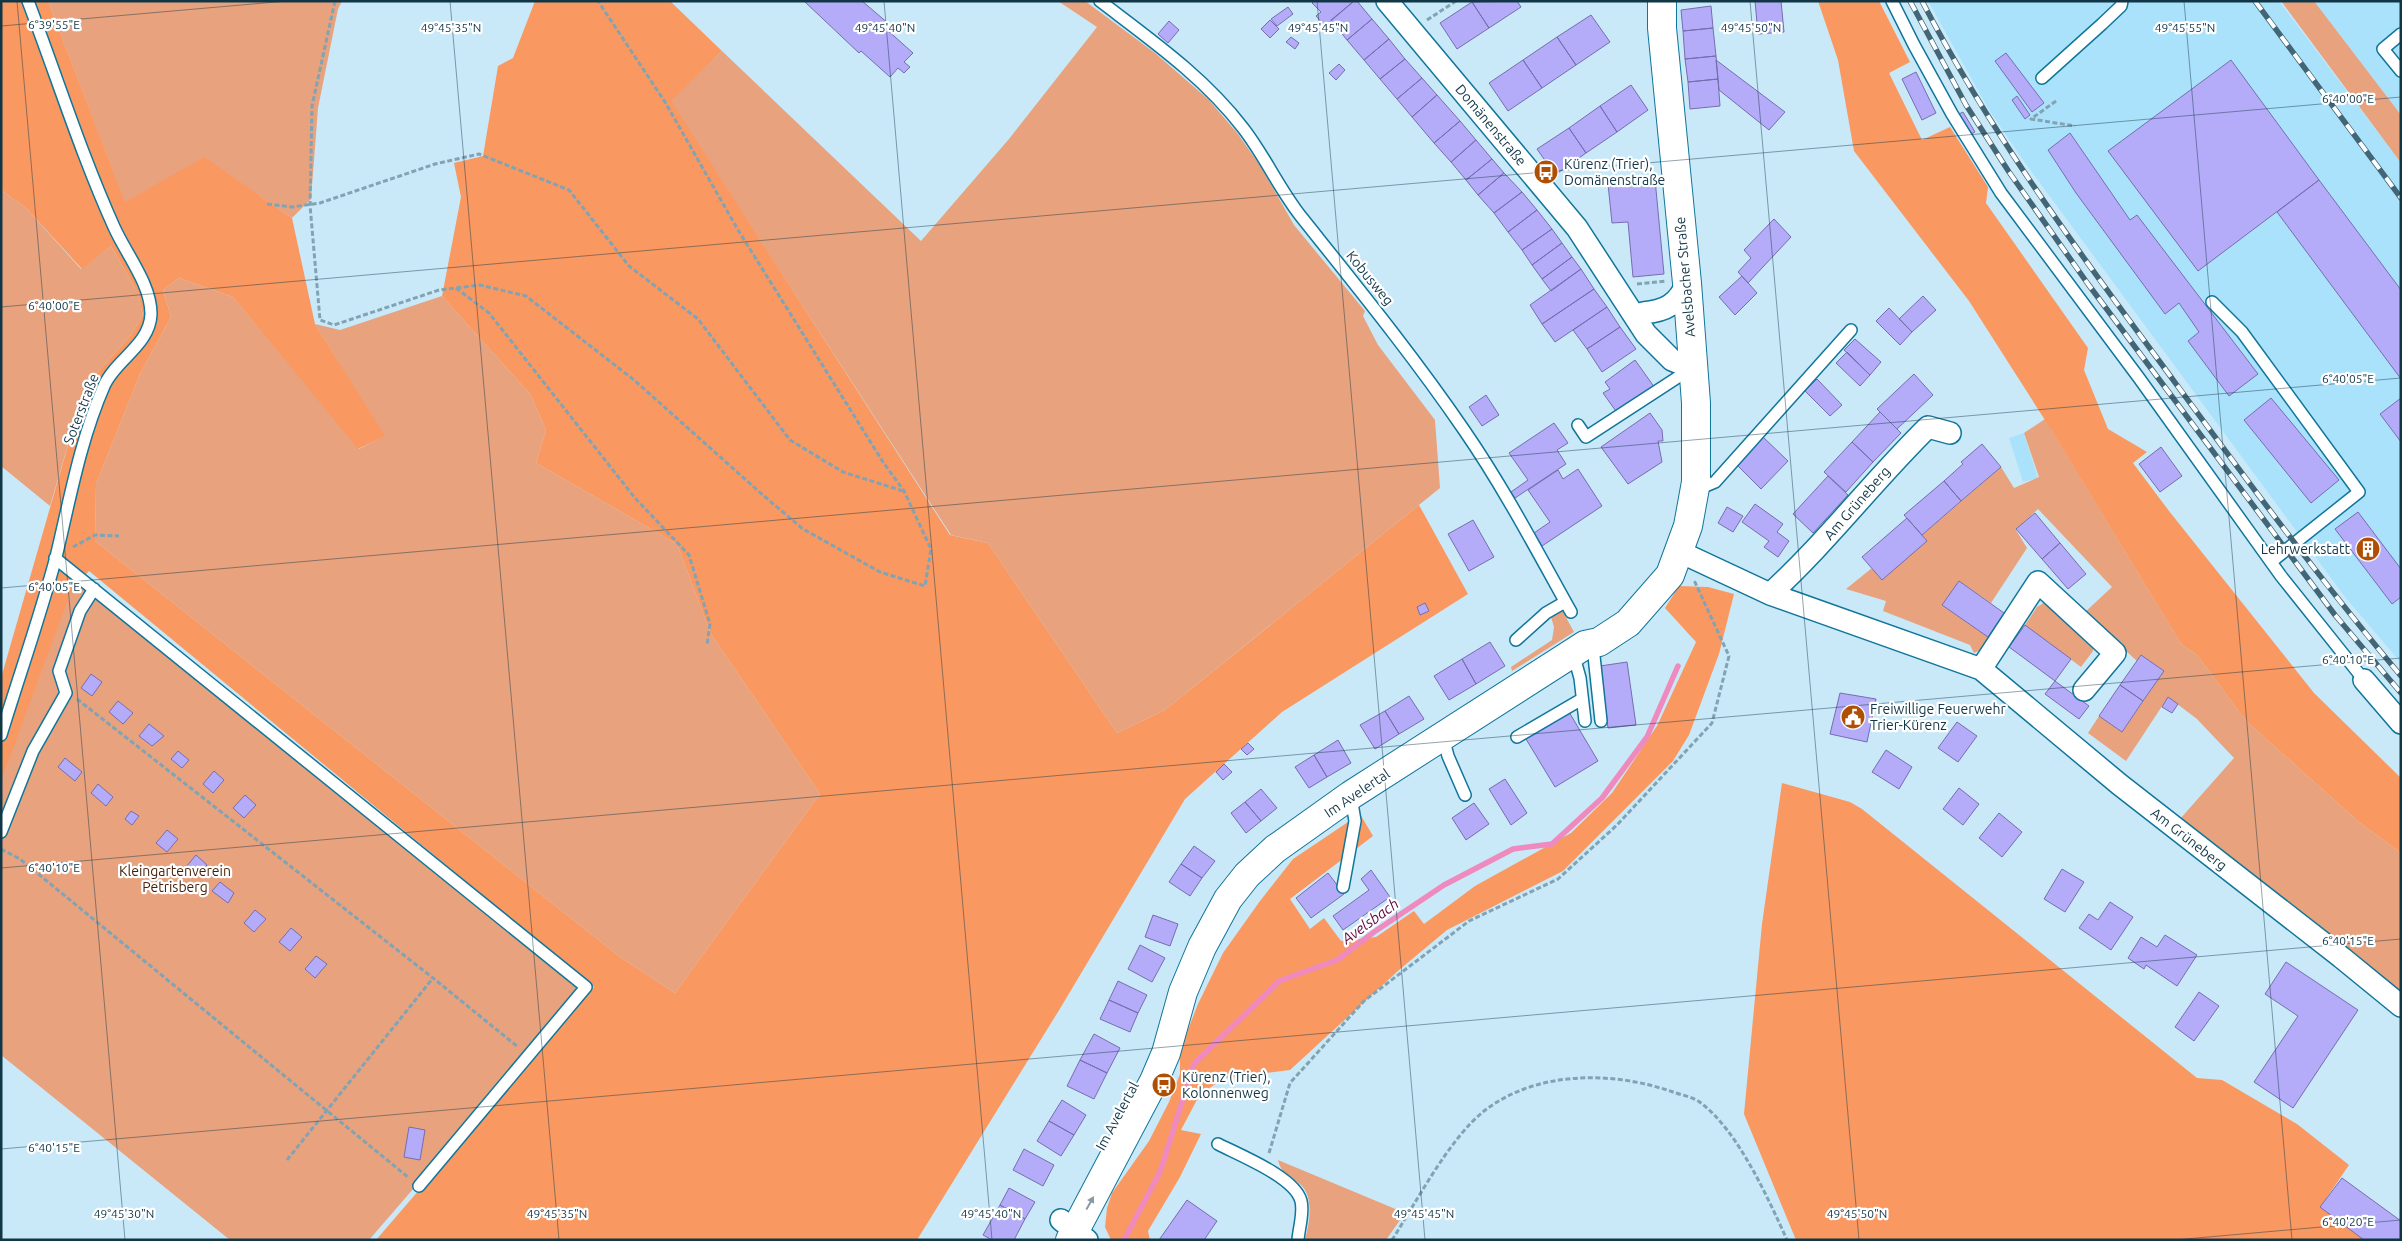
<svg xmlns="http://www.w3.org/2000/svg" width="2402" height="1241" font-family="Ubuntu,sans-serif">
	<style>
		.built { fill: #abe2fb }
		.green { fill: #e8a27d }
		.forest { fill: #f99861 }
		.lines { fill: none; stroke-linecap: round; stroke-linejoin: round }
		.stream { stroke: #ef8abe; stroke-width: 5.5 }
		.building { fill: #b5acf9; stroke: #766daf }
		.service-casing { stroke: #10769a; stroke-width: 14 }
		.minor-casing { stroke: #10769a; stroke-width: 24 }
		.secondary-casing { stroke: #10769a; stroke-width: 30 }
		.path { stroke: #81a3b3; stroke-width: 3; stroke-dasharray: 5 2.5; stroke-linecap: butt }
		.service { stroke: #fff; stroke-width: 11 }
		.minor { stroke: #fff; stroke-width: 21 }
		.secondary { stroke: #fff; stroke-width: 28 }
		.rail-casing { stroke: #426676; stroke-width: 5.5 }
		.rail { stroke: #fff; stroke-width: 4; stroke-dasharray: 11; stroke-linecap: butt }
		.oneway { fill: #889aa2 }
		.ticks { fill: none; stroke: #113646; stroke-width: 1; stroke-opacity: 0.45 }
		.labels { text-anchor: middle; dominant-baseline: central; stroke-width: 4.5; stroke-linejoin: round; paint-order: stroke }
		.street-label { font-size: 14px; fill: #113646; stroke: #fff }
		.poi-label { font-size: 14px; fill: #113646; stroke: #fff; text-anchor: start }
		.park-label { font-size: 14px; fill: #441e07; stroke: #fff }
		.water-label { font-size: 15px; font-style: italic; fill: #650943; stroke: #fff }
		.ticks-label { font-size: 12px; text-anchor: middle; fill: #113646; stroke: #fff; stroke-width: 4.5; stroke-linejoin: round; paint-order: stroke }
	</style>
	<rect width="100%" height="100%" fill="#c9e9f9"/>
	<path class="built" d="M1928,1H2279L2401,163V663L2345,597L2023,160L1989,110Z
		M2314,1H2401V115Z
		M2024,433L2038,478L2023,482L2009,438Z"/>
	<path class="green" d="M48,1H342L338,9L318,108L311,199L292,218L204,158L125,203Z
		M1058,1H1085L1155,53L1209,100L1238,134L1261,167L1294,225L1365,311L1363,316L1378,345L1435,420L1440,488L1165,710L1117,733L988,543L951,535L670,101L722,51L921,241L1009,139L1097,27Z
		M2281,1H2314L2401,115V163Z
		M1,190L25,207L81,269L111,246L138,293L143,315L131,335L96,374L77,414L50,506L1,466Z
		M179,278L233,297L359,449L384,436L315,324L340,330L442,296L530,394L546,430L536,463L677,544L711,634L820,794L675,993L620,957L95,541L96,484L140,374L171,317L163,290Z
		M2045,419L2181,644L2197,655L2246,721L2360,823L2401,853V998L2180,819L2234,758L2197,719L2168,697L2126,761L2088,733L2099,716L2122,732L2164,671L2141,655L2137,661L2084,613L2112,587L2038,509L2016,530L2027,548L1991,603L1959,581L1942,605L1988,637L1989,646L1974,653L1970,645L1883,611L1886,601L1846,589L1872,568L1882,579L1922,535L2001,467L2014,488L2039,477L2024,433Z
		M62,570L588,987L369,1240H230L1,1055V763Z
		M2045,602L2093,645V651L2081,667L2025,625L2037,607Z
		M1562,610L1574,632L1512,671L1511,667L1552,640L1554,627L1551,617Z
		M1278,1160L1405,1213L1386,1240H1305C1309,1224 1315,1197 1300,1184C1288,1175 1282,1175 1278,1160Z"/>
	<path class="forest" d="M1,1H48L125,202L204,157L292,218L315,324L385,436L358,449L233,297L179,278L163,290L171,317L140,374L96,484L95,541L620,957L675,993L820,794L711,634L677,544L536,463L546,430L530,394L442,296L461,197L454,163L483,156L498,66L513,58L535,1H670L722,51L671,101L950,535L988,543L1117,733L1165,710L1419,505L1468,594L1282,712L1185,799L1061,1007L917,1240H376L594,987L89,571L71,591L1,781V678L77,414L96,374L131,335L143,315L138,293L111,246L82,269L25,207L1,190Z
		M1818,1H1879L1910,62L1889,73L1922,140L1950,127L1988,187L1986,203L2088,348L2084,370L2108,429L2147,452L2133,463L2169,511L2314,693L2401,778V853L2360,823L2246,721L2197,655L2181,644L2052,431L1969,301L1854,151L1838,60Z
		M1679,586L1708,587L1734,594L1719,654L1689,735L1673,761L1563,871L1447,930L1399,970L1290,1070L1225,1078L1200,1094L1181,1130L1201,1134L1180,1177L1148,1231L1150,1240H1111L1105,1227L1107,1208L1112,1193L1149,1141L1169,1102L1180,1074V1050L1198,1004L1223,953L1260,901L1293,859L1360,814L1373,836L1290,899L1310,929L1324,918L1341,941L1376,937L1414,911L1424,924L1475,886L1571,833L1612,793L1657,726L1696,642L1665,608Z
		M1782,783L1850,802L1862,809L2197,1078L2222,1080L2297,1124L2349,1165L2323,1203L2368,1240H1796L1744,1114L1762,924Z"/>
	<g class="lines">
		<path class="stream" d="M1124,1240L1160,1172L1194,1064L1279,981L1337,960L1374,932L1444,885L1513,849L1552,844L1602,798L1647,737L1678,666"/>
	</g>
	<path class="building" d="M804,1H862L889,24L885,28L913,53L904,62L910,67L904,73L898,68L890,77L861,51L859,53Z
		M1314,1H1354L1325,26L1316,16L1321,12L1312,3Z
		M1354,1H1357L1372,19L1347,40L1331,20Z
		M1517,1L1521,7L1489,28L1472,2Z
		M1755,1H1781L1784,32L1758,34Z
		M1472,2L1489,28L1457,49L1440,23Z
		M1711,6L1713,28L1683,31L1681,10Z
		M1288,7L1293,14L1277,26L1271,19Z
		M1591,15L1610,42L1576,65L1557,37Z
		M1372,19L1389,39L1364,60L1347,40Z
		M1270,20L1279,29L1270,38L1261,29Z
		M1169,21L1179,30L1168,43L1158,34Z
		M1713,28L1716,56L1685,59L1683,31Z
		M1291,37L1299,43L1295,49L1286,42Z
		M1557,37L1576,65L1542,88L1523,60Z
		M1389,39L1405,59L1380,79L1364,60Z
		M2006,53L2044,103L2032,112L1995,61Z
		M1716,56L1718,79L1688,82L1685,59Z
		M1405,59L1422,78L1397,99L1380,79Z
		M1523,60L1542,88L1508,111L1489,83Z
		M1716,60L1785,112L1769,130L1719,90Z
		M2231,60L2319,180L2198,271L2108,151Z
		M1339,64L1345,70L1336,80L1329,73Z
		M1916,72L1936,113L1922,120L1902,79Z
		M1422,78L1437,95L1412,117L1397,99Z
		M1718,79L1720,106L1690,109L1688,82Z
		M1631,85L1648,110L1617,132L1600,106Z
		M1437,95L1460,121L1434,143L1412,117Z
		M2017,96L2030,115L2025,119L2012,100Z
		M1600,106L1617,132L1586,153L1569,128Z
		M1963,112L1975,132L1971,134L1959,114Z
		M1460,121L1476,140L1451,162L1434,143Z
		M1569,128L1586,153L1555,175L1537,149Z
		M2070,133L2130,220L2137,215L2258,374L2229,396L2188,341L2199,332L2179,303L2165,314L2076,193L2048,150Z
		M1476,140L1492,159L1466,180L1451,162Z
		M1492,159L1504,173L1478,195L1466,180Z
		M1504,173L1522,192L1494,213L1478,195Z
		M1655,179L1664,274L1633,277L1628,222L1612,223L1608,184Z
		M2319,180L2401,290V379L2277,212Z
		M1522,192L1537,210L1508,232L1494,213Z
		M1537,210L1552,229L1522,250L1508,232Z
		M1774,219L1791,237L1748,283L1738,272L1751,258L1744,250Z
		M1552,229L1562,243L1532,265L1522,250Z
		M1562,243L1572,257L1542,279L1532,265Z
		M1572,257L1581,269L1551,291L1542,279Z
		M1581,269L1594,289L1542,324L1530,305Z
		M1742,276L1757,293L1735,315L1719,297Z
		M1594,289L1607,307L1555,342L1542,324Z
		M1923,296L1936,310L1912,332L1899,319Z
		M1607,307L1620,327L1587,349L1573,330Z
		M1889,308L1912,332L1900,345L1876,321Z
		M1620,327L1636,349L1602,372L1587,349Z
		M1855,339L1881,362L1870,375L1844,350Z
		M1847,352L1870,375L1860,386L1836,363Z
		M1635,360L1655,388L1618,414L1603,393L1610,389L1605,382Z
		M1914,374L1933,395L1897,429L1877,409Z
		M1817,379L1842,405L1830,416L1805,391Z
		M1486,395L1499,415L1482,426L1469,407Z
		M2271,398L2339,480L2311,503L2244,420Z
		M2401,398V442L2380,414Z
		M1880,412L1901,433L1873,462L1852,442Z
		M1650,413L1662,430L1663,441H1658L1662,462L1628,484L1601,447Z
		M1554,423L1568,443L1557,450L1566,464L1515,498L1511,492L1528,480L1509,453Z
		M1763,437L1788,461L1761,489L1737,465Z
		M1852,442L1873,462L1846,492L1824,472Z
		M1982,444L2001,467L1961,501L1944,481L1963,464L1961,462Z
		M2161,447L2182,476L2160,492L2139,464Z
		M1578,469L1602,506L1542,546L1534,533L1550,522L1528,490L1558,470L1563,479Z
		M1828,476L1848,495L1813,533L1793,514Z
		M1944,481L1961,501L1922,535L1904,515Z
		M1755,504L1783,524L1777,532L1789,541L1778,557L1764,547L1769,541L1742,522Z
		M1727,507L1743,516L1733,532L1718,523Z
		M2358,512L2401,569V597L2392,604L2335,529Z
		M2035,513L2060,543L2042,559L2016,529Z
		M1907,518L1927,541L1882,580L1862,557Z
		M1473,520L1494,557L1469,571L1448,534Z
		M2060,543L2086,574L2068,589L2042,559Z
		M1959,581L2004,613L1988,637L1942,605Z
		M1425,603L1429,611L1420,615L1417,607Z
		M2025,625L2071,659L2055,681L2009,647Z
		M1490,642L1505,666L1476,684L1462,659Z
		M2141,655L2164,671L2143,701L2120,685Z
		M1462,659L1476,684L1449,700L1434,676Z
		M1627,662L1636,725L1608,728L1600,666Z
		M91,674L102,682L92,696L81,688Z
		M2055,681L2089,706L2079,719L2045,694Z
		M2120,685L2143,701L2122,732L2099,716Z
		M1840,693L1876,699L1867,742L1830,734Z
		M1409,696L1424,719L1399,734L1385,711Z
		M2168,697L2178,704L2172,713L2162,707Z
		M118,701L133,713L123,724L109,712Z
		M1385,711L1399,734L1375,749L1360,725Z
		M1569,712L1598,761L1555,787L1526,739Z
		M1957,722L1977,736L1958,762L1938,748Z
		M149,724L164,736L152,746L139,736Z
		M1338,740L1351,763L1327,777L1314,755Z
		M1248,743L1254,749L1247,755L1241,749Z
		M1886,750L1912,767L1899,789L1872,772Z
		M178,751L189,760L182,768L171,759Z
		M1314,755L1327,777L1309,788L1295,767Z
		M65,758L82,772L75,781L58,767Z
		M1224,764L1232,772L1223,780L1216,772Z
		M214,771L224,780L213,793L203,784Z
		M1505,779L1527,813L1511,825L1489,789Z
		M98,784L113,797L106,806L91,793Z
		M1959,788L1979,804L1963,825L1943,809Z
		M1261,789L1277,808L1261,821L1245,802Z
		M245,795L256,805L244,818L233,808Z
		M1245,802L1261,821L1246,833L1231,813Z
		M1474,803L1489,824L1466,840L1452,818Z
		M131,811L139,816L132,825L125,819Z
		M1999,813L2022,832L2002,857L1979,838Z
		M167,830L178,839L167,852L156,843Z
		M1194,846L1215,861L1202,878L1181,864Z
		M196,855L207,865L197,877L186,867Z
		M1181,864L1202,878L1190,896L1169,882Z
		M2062,869L2084,882L2065,912L2044,899Z
		M1371,870L1390,897L1343,930L1333,916L1369,890L1361,879Z
		M1328,873L1344,894L1311,918L1296,898Z
		M220,882L234,893L228,903L212,891Z
		M2110,902L2133,917L2111,950L2079,928L2089,914L2098,920Z
		M255,910L266,919L254,932L244,923Z
		M1153,915L1178,924L1170,946L1145,937Z
		M291,928L302,937L290,951L279,942Z
		M2165,935L2197,955L2177,986L2146,965L2144,969L2128,958L2141,937L2157,947Z
		M1140,945L1165,958L1152,982L1128,969Z
		M316,956L327,964L315,978L305,969Z
		M2286,962L2358,1010L2293,1108L2254,1082L2298,1016L2265,994Z
		M1118,981L1147,995L1138,1013L1109,1000Z
		M2199,992L2219,1006L2194,1041L2175,1027Z
		M1109,1000L1138,1013L1130,1032L1100,1019Z
		M1094,1034L1120,1048L1107,1073L1080,1060Z
		M1080,1060L1107,1073L1094,1099L1067,1086Z
		M1062,1100L1086,1115L1074,1135L1049,1121Z
		M1049,1121L1074,1135L1061,1156L1037,1141Z
		M409,1127L425,1130L420,1160L404,1157Z
		M1024,1149L1054,1165L1043,1186L1013,1170Z
		M2342,1178L2401,1221V1240H2364L2320,1207Z
		M1009,1188L1035,1202L1025,1219L1000,1205Z
		M1187,1200L1217,1221L1204,1240H1159Z
		M1000,1205L1025,1219L1014,1240H992L983,1235Z"/>
	<g class="lines">
		<defs>
			<path id="service" d="M1100,1C1151,40 1204,77 1243,128C1265,156 1280,191 1303,219C1358,288 1414,357 1464,430C1504,488 1537,551 1571,612
				M1892,1L1914,45L1952,114L2001,193L2139,378L2281,576L2364,680
				M2401,34L2383,49L2401,71
				M2042,78L2102,24L2121,6L2122,1
				M2212,302L2242,332L2359,492L2271,562
				M1578,425L1586,437L1692,368
				M1696,490L1715,482L1851,330
				M55,558L586,987L419,1186
				M1516,640L1546,613L1565,602
				M1585,645L1594,656L1601,721
				M1573,653L1580,678L1585,721
				M1,735C19,676 40,617 56,557C70,499 80,441 104,386C115,360 150,345 151,314C151,284 126,254 114,227C81,154 57,77 28,1
				M1443,737L1448,756L1465,795
				M1517,737L1582,699
				M1,832L33,751L66,693L59,671L80,611L94,589
				M1343,887L1355,821L1351,797
				M1218,1144C1239,1155 1295,1177 1301,1201C1304,1213 1299,1227 1298,1240"/>
			<path id="minor" d="M1387,1L1577,228L1646,334L1672,360L1692,368
				M1643,313C1666,311 1678,304 1687,283
				M1678,551L1770,594L1981,669L2119,784L2341,957L2401,1006
				M1770,594C1827,542 1873,481 1928,427L1950,433
				M1981,669L2038,582L2115,653L2084,690
				M2364,680L2401,723
				M1061,1220L1087,1240"/>
			<path id="secondary" d="M1070,1240L1154,1081L1166,1053L1183,992L1202,947L1228,899L1247,875L1275,849L1351,795L1585,645L1599,642L1628,623L1670,575L1688,526L1696,482V403L1687,283L1662,28V1"/>
		</defs>
		<use href="#service" class="service-casing"/>
		<use href="#minor" class="minor-casing"/>
		<use href="#secondary" class="secondary-casing"/>
		<path class="path" d="M335,1L312,106L310,205L320,320L334,325L439,290L480,285L526,296L634,380L764,496L803,529L880,572L925,586L931,549L904,491L883,462L738,230L665,102L598,1
			M1427,20L1456,1
			M2056,101L2031,119L2075,126
			M267,204L292,207L320,203L435,164L479,154L569,190L629,266L698,319L790,440L843,472L903,491
			M1637,284L1666,281
			M456,288L489,313L635,498L689,555L710,624L707,645
			M73,547L95,535L119,536
			M77,699L433,978L518,1047
			M1,849L20,859L409,1178
			M1269,1153L1290,1083L1364,1001L1469,921L1558,879L1617,825L1712,723L1729,656L1694,580
			M287,1160L433,978
			M1392,1240C1417,1201 1449,1139 1484,1111C1537,1070 1613,1071 1673,1092C1681,1095 1694,1097 1701,1103C1738,1131 1768,1198 1787,1240"/>
		<use href="#service" class="service"/>
		<use href="#minor" class="minor"/>
		<use href="#secondary" class="secondary"/>
		<defs>
			<path id="rail" d="M1910,1L1966,105L2009,172L2088,284L2335,615L2401,693
				M1922,1C1989,130 2074,246 2160,362C2238,468 2316,575 2401,676
				M2255,1L2401,198"/>
		</defs>
		<use href="#rail" class="rail-casing"/>
		<use href="#rail" class="rail"/>
	</g>
	<defs><path id="oneway-solid" d="M-6-.8H1V-3.2L6.5 0L1 3.2V.8H-6Z" transform="scale(1.25)"/></defs>
	<use class="oneway" href="#oneway-solid" transform="translate(1090 1203) rotate(-61)"/>
	<path class="ticks" d="M17,1L125,1240M450,1L559,1240M884,1L992,1240M1317,1L1425,1240M1750,1L1859,1240M2184,1L2292,1240M1,26L287,1M1,307L2401,97M1,588L2401,378M1,868L2401,658M1,1149L2401,939M2174,1240L2401,1220"/>
	<defs>
		<symbol id="bus-disc" viewBox="-11 -11 22 22"><circle r="9.5" fill="#af4f03" stroke="#fff"/><path d="M-5-6H5V4H4V6H2V4H-2V6H-4V4H-5ZM-3.5-4V0h7V-4ZM-3.5 1.2v1.5H-2V1.2ZM2 1.2v1.5H3.5V1.2Z" fill="#fff"/></symbol>
		<symbol id="building-disc" viewBox="-11 -11 22 22"><circle r="9.5" fill="#af4f03" stroke="#fff"/><path d="M-4-6H4V6H1V3H-1V6H-4ZM-2.5-4.3h1.7v1.8h-1.7ZM.8-4.3h1.7v1.8H.8ZM-2.5-1h1.7V.8h-1.7ZM.8-1h1.7V.8H.8Z" fill="#fff"/></symbol>
		<symbol id="civic-disc" viewBox="-11 -11 22 22"><circle r="9.5" fill="#af4f03" stroke="#fff"/><path d="M-.6-6.5H3V-4.5H.6V-3L4-1V1h2V6H-6V1h2V-1L-.6-3ZM-1.2 2.5V6h2.4V2.5Z" fill="#fff"/></symbol>
	</defs>
	<g fill-rule="evenodd">
		<use href="#bus-disc" x="1532" y="158" width="28" height="28"/>
		<use href="#building-disc" x="2354" y="535" width="28" height="28"/>
		<use href="#civic-disc" x="1839" y="703" width="28" height="28"/>
		<use href="#bus-disc" x="1150" y="1071" width="28" height="28"/>
	</g>
	<g class="labels">
		<g class="street-label">
			<text transform="translate(1491 125) rotate(50)">Domänenstraße</text>
			<text transform="translate(1685 277) rotate(-95)">Avelsbacher Straße</text>
			<text transform="translate(1370 278) rotate(51)">Kobusweg</text>
			<text transform="translate(81 409) rotate(-69)">Soterstraße</text>
			<text transform="translate(1857 503) rotate(-49)">Am Grüneberg</text>
			<text transform="translate(1357 793) rotate(-34)">Im Avelertal</text>
			<text transform="translate(2189 839) rotate(38)">Am Grüneberg</text>
			<text transform="translate(1117 1116) rotate(-62)">Im Avelertal</text>
		</g>
		<g class="poi-label">
			<text x="1564" y="164">Kürenz (Trier),<tspan x="1564" dy="16">Domänenstraße</tspan></text>
			<text x="2350" y="549" text-anchor="end">Lehrwerkstatt</text>
			<text x="1870" y="709">Freiwillige Feuerwehr<tspan x="1870" dy="16">Trier-Kürenz</tspan></text>
			<text x="1182" y="1077">Kürenz (Trier),<tspan x="1182" dy="16">Kolonnenweg</tspan></text>
		</g>
		<g class="park-label">
			<text x="175" y="871">Kleingartenverein<tspan x="175" dy="16">Petrisberg</tspan></text>
		</g>
		<g class="water-label">
			<text transform="translate(1370 921) rotate(-36)">Avelsbach</text>
		</g>
	</g>
	<g class="ticks-label">
		<text x="54" y="29">6°39'55"E</text>
		<text x="451" y="32">49°45'35"N</text>
		<text x="885" y="32">49°45'40"N</text>
		<text x="1318" y="32">49°45'45"N</text>
		<text x="1751" y="32">49°45'50"N</text>
		<text x="2185" y="32">49°45'55"N</text>
		<text x="2348" y="103">6°40'00"E</text>
		<text x="54" y="310">6°40'00"E</text>
		<text x="2348" y="383">6°40'05"E</text>
		<text x="54" y="591">6°40'05"E</text>
		<text x="2348" y="664">6°40'10"E</text>
		<text x="54" y="872">6°40'10"E</text>
		<text x="2348" y="945">6°40'15"E</text>
		<text x="54" y="1152">6°40'15"E</text>
		<text x="124" y="1218">49°45'30"N</text>
		<text x="557" y="1218">49°45'35"N</text>
		<text x="991" y="1218">49°45'40"N</text>
		<text x="1424" y="1218">49°45'45"N</text>
		<text x="1857" y="1218">49°45'50"N</text>
		<text x="2348" y="1226">6°40'20"E</text>
	</g>
	<rect width="2402" height="1241" fill="none" stroke="#113646" stroke-width="5"/>
</svg>
